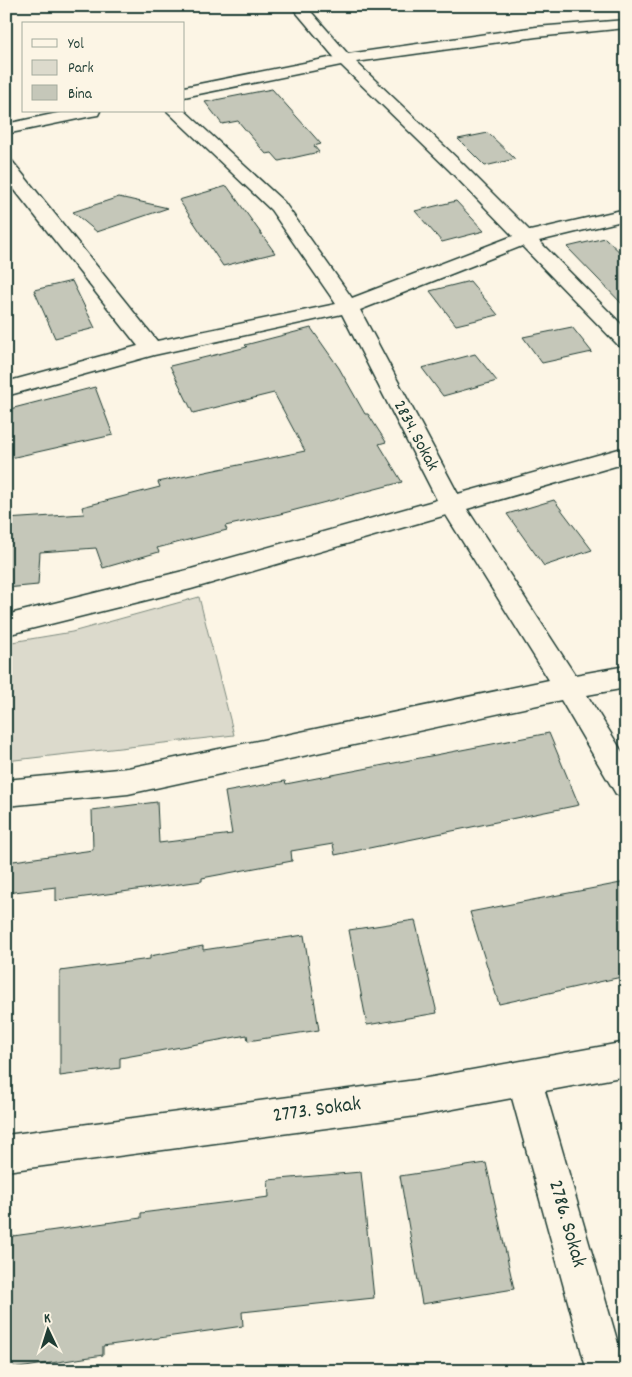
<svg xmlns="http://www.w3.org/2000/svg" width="632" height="1377" font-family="Dekko,sans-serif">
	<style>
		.green { fill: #dcdacc; stroke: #7e8c80 }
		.building { fill: #c5c7b9; stroke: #1f3d34 }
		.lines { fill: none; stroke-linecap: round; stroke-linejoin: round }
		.street-casing { stroke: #1f3d34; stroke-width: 3 }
		.street { fill: #fcf5e5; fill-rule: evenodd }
		.labels { text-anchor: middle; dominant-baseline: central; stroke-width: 4; stroke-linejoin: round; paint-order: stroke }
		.street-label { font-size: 18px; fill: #1f3d34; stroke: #fcf5e5 }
		.near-street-label { font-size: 21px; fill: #1f3d34; stroke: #fcf5e5 }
	</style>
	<rect width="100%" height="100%" fill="#fcf5e5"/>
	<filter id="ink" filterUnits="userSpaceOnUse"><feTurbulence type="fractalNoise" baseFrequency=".02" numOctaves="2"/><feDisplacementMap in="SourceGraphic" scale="10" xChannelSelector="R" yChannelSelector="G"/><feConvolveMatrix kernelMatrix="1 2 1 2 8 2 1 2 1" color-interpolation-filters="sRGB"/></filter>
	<g filter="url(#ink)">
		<path class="green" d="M199,597L234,735L6,761V643L72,632Z"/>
		<path class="building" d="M272,89L321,144L314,146L319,152L279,161L272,153L266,154L238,121L222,124L205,102Z
			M488,133L515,159L485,166L458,139Z
			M227,186L275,253L223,266L179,200Z
			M119,197L168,208L97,232L73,212Z
			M456,201L484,231L442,242L415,211Z
			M605,238L626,258V308L567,247Z
			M72,281L95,328L55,338L34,290Z
			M470,281L498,315L456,325L430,291Z
			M572,327L592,352L542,363L523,337Z
			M311,328L339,368L365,414H368L386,442L379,444L402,482L280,514L225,526L227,530L157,548L159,552L103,568L96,548L40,552L38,585L6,588V519L84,514L82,507L160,487L158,482L305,451L274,393L193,413L170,366L247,347L245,345Z
			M475,354L497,381L443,396L422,368Z
			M95,387L113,435L6,459V410Z
			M554,500L592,550L544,566L507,514Z
			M549,733L579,805L335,855L333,844L291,851L292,861L202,878V881L56,901V887L6,893V862L93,850L92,810L157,802L159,843L232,834L225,792L285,781L286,784Z
			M626,882V976L499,1004L470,912Z
			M415,920L437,1013L367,1025L349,930Z
			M304,935L319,1030L248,1041L247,1035L120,1058V1068L60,1076V971L150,959V956L203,946V950Z
			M486,1163L514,1289L422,1304L400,1176Z
			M361,1172L374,1298L242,1312L243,1326L103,1346V1355L6,1370V1237L141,1218V1213L269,1197L268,1180Z"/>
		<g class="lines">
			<defs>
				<path id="street" d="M291,6H306L348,54L536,27L626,20V28L536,37L356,62L462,163L530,231L626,209V220L539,241L626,329V347L619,346L522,246L360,310L458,494L626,447V463L467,509L575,675L626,666V688L587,695L626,758V798L616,794L561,700L128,794L6,806V780L128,768L549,680L446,515L191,589L6,635V615L191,569L437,500L342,314L154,355L6,396V382L138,346L10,184L6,179V160L12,161L157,341L336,304L271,210L167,111L184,110L284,202L352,298L513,236L450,171L341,65L184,97V87L334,57Z
					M67,111H100L98,115L92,116L6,134V124Z
					M626,1042V1076L545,1091L626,1371H587L512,1098L416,1116L6,1171V1135L416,1080Z"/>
			</defs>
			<use href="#street" class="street-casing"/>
			<use href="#street" class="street"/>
		</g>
	</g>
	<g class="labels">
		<g class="street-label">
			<text transform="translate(415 436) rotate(62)">2834. Sokak</text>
		</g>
		<g class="near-street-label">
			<text transform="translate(317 1111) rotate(-8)">2773. Sokak</text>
			<text transform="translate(566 1224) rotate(74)">2786. Sokak</text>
		</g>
	</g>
	<rect width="632" height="1377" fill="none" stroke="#fcf5e5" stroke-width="25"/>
	<rect x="12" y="12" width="607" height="1352" fill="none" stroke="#1f3d34" stroke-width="2" filter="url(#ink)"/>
	<rect x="22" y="22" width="162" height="90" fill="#fcf5e5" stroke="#a4ab9e"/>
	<rect x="32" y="39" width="25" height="8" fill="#fcf5e5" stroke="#a4ab9e"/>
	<text x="68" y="48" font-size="15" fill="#1f3d34">Yol</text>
	<rect x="32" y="60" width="25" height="15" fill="#dcdacc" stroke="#a4ab9e"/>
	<text x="68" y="72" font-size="15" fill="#1f3d34">Park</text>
	<rect x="32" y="85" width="25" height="15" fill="#c5c7b9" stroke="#a4ab9e"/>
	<text x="68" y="98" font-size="15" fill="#1f3d34">Bina</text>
	<g transform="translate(48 1330) rotate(356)" stroke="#fcf5e5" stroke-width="4" paint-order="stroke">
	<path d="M0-4L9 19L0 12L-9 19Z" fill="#1f3d34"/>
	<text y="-8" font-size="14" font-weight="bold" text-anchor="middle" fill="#1f3d34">K</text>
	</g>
</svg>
